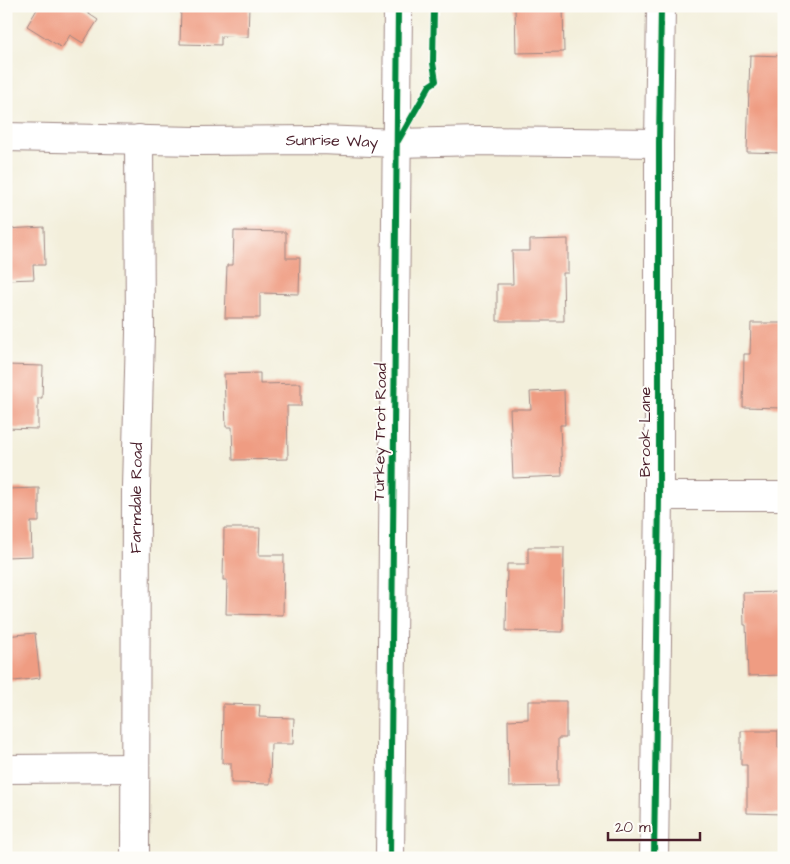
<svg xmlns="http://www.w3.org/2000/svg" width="790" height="864" font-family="'Architects Daughter',sans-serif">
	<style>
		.building { fill: #ef9c82 }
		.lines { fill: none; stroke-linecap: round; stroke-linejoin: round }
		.minor-casing { stroke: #9e8783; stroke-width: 30 }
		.minor { stroke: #fff; stroke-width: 28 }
		.cycleway-casing { stroke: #fdfcf7; stroke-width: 9 }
		.cycleway { stroke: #00873e; stroke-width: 6 }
		.labels { text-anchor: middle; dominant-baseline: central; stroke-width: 4; stroke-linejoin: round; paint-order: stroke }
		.street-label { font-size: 16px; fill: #4a1f2b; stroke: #fdfcf7 }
	</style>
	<rect width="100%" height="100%" fill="#fdfcf7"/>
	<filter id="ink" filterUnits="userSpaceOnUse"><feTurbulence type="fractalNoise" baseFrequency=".02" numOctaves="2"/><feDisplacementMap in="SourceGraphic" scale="10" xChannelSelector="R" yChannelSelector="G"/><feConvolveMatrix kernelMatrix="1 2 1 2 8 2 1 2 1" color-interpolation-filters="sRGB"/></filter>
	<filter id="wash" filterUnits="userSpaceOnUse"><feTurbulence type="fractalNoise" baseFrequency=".0096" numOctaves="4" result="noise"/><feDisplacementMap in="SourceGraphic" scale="20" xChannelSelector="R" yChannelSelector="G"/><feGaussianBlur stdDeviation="1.12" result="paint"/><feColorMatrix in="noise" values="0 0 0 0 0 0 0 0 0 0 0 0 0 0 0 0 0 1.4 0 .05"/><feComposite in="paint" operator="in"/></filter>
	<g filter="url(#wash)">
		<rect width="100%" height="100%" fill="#f3efdb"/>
		<g id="blocks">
			<path class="building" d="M39,6H77L98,20L83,43L70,35L62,48L27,26Z
				M181,6H249L248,37L221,36V45L180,44Z
				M515,6H563L564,52L516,53Z
				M750,55L784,56V153L747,152Z
				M44,227L45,265H33L34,279L6,280V229Z
				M234,231L286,232V258H300L299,294L260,293V318H225L227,265H233Z
				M568,239V273H563L564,321H497V284H513L512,251H530V240Z
				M751,323H784V392L782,408L743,407L744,354H750Z
				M6,365L43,366L42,398H38V429L6,428Z
				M260,373V384L301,383V406H287L288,459L233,460L232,427H226L224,374Z
				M564,390L565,425H560L562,476L513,478L510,409H531L530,392Z
				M39,488V522H31L32,556L6,557V489Z
				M224,528H260L259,555H284L283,615L226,614L227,580H223Z
				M528,547H564L563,632L506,631L507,564H528Z
				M780,592V607H784V675L748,676L746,625H744L743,593Z
				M35,633L40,678L6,682V636Z
				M528,701H566V738H558V786L509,787L508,720L528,719Z
				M223,704L260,705L259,717L294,718L293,744H271L270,784L231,783V763H222Z
				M741,731H778V748H784V814L747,813V765H741Z"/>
		</g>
	</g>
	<g filter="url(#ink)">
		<use href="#blocks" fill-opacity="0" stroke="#9e8783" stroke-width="1"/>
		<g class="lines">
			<defs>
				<g id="minor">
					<path id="s1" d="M6,137L196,141L320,140L397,143L480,141L659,143"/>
					<path d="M659,496H784"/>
					<path d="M6,769L135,768"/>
					<path id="s2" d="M135,858L136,487L140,333L139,139"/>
					<path d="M390,858L398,6"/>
					<path d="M654,858L659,496V143L661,6"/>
				</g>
			</defs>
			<use href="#minor" class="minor-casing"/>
			<use href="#minor" class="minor"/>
			<defs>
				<path id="cycleway" d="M398,141L430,85L436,81L433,63L434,6
					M390,858L398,6
					M654,858L659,496V143L661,6"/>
			</defs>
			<use href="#cycleway" class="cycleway-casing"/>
			<use href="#cycleway" class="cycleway"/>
		</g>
	</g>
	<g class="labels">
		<g class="street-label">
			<text stroke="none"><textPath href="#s1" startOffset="326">Sunrise Way</textPath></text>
			<text transform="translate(380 432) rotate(-89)">Turkey Trot Road</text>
			<text transform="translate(645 432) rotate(-90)">Brook Lane</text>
			<text stroke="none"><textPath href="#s2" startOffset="360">Farmdale Road</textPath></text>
		</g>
	</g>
	<rect width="790" height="864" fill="none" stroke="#fdfcf7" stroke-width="25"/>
	<path d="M608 832v8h92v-8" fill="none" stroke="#4a1f2b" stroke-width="2.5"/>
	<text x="615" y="832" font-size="15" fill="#4a1f2b" stroke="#fdfcf7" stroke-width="4" paint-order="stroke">20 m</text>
</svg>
